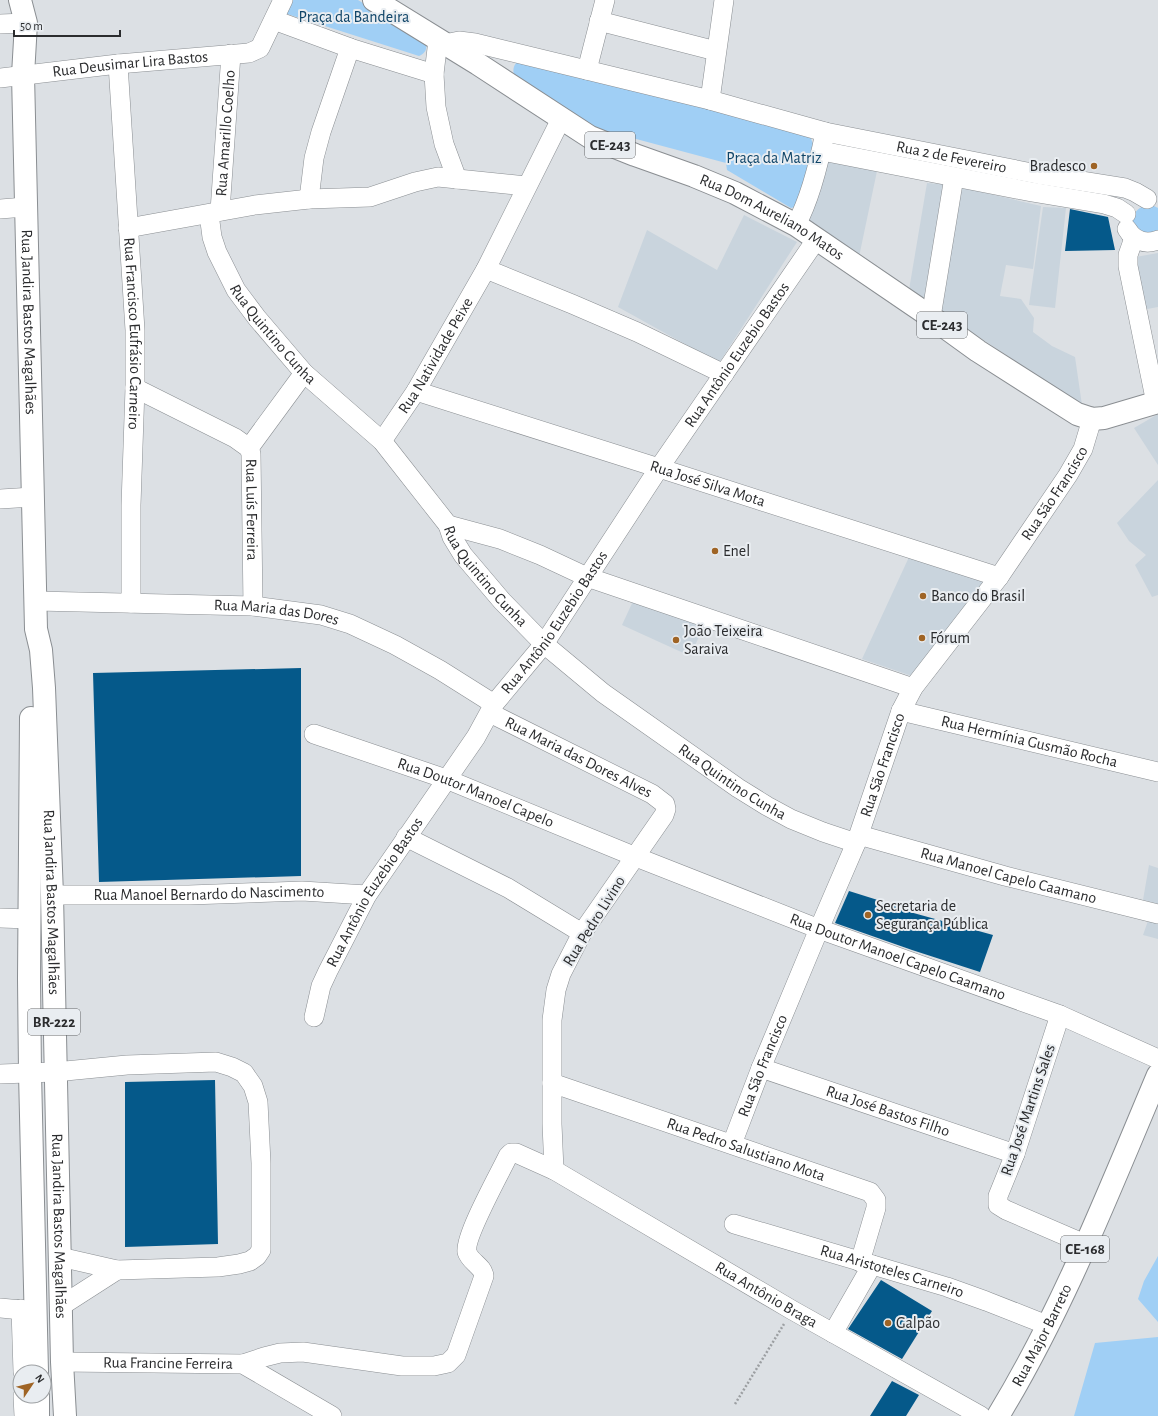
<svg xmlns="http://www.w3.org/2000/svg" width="1158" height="1416" font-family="'Alegreya Sans',sans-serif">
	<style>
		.built { fill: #c9d4dd }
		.green { fill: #a0cff5 }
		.building { fill: #05598a }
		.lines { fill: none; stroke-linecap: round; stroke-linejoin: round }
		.minor-casing { stroke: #8a8e92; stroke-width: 20 }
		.major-casing { stroke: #8a8e92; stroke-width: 24 }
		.highway-casing { stroke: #8a8e92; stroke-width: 24 }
		.path { stroke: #9c9fa2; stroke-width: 2.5; stroke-dasharray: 2 2; stroke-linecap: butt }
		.minor { stroke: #fff; stroke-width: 19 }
		.major { stroke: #fff; stroke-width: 22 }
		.highway { stroke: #fff; stroke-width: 22 }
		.poi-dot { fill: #9f6425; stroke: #e9edf1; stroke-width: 1.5 }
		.labels { text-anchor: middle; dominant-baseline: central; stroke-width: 4; stroke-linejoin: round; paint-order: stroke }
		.shield { fill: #e9edf1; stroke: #646668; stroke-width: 1 }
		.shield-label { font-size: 15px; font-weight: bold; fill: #2b2c2e }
		.park-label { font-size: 16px; fill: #0e4468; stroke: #e9edf1 }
		.street-label { font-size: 16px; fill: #2b2c2e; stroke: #e9edf1 }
		.poi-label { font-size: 16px; fill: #2b2c2e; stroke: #e9edf1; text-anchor: start }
	</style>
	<rect width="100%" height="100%" fill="#dce0e4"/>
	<path class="built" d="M824,160L877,171L859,257L803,227Z
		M927,183L951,185L929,302L909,290Z
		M960,187L1041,206L1033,269L1006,265L1000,296L1021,299L1034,318L1033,332L1052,346L1075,357L1082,405L938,310Z
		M1043,207L1066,208L1055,308L1029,305Z
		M744,215L797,242L719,363L618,307L647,230L717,270Z
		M1158,253V307L1142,310L1130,258Z
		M1158,414V465L1134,428Z
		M1158,480V595L1152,597L1135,565L1146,555L1129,541L1117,523Z
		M909,557L987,580L912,676L862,659Z
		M634,599L705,624L690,656L622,625Z
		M1149,865L1158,868V904L1143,900Z
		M1149,918L1158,921V939L1143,935Z"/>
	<path class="green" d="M290,0H358L425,41C428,48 426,53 419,56L284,13Z
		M522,58L810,136L813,144L803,201L795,207L791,208L727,170L726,163L595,128L514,75C512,68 515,62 522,58Z
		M1150,204L1158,208V234L1142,236L1132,221C1135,210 1139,207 1150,204Z
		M1158,1256V1322L1138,1299L1144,1281Z
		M1158,1337V1416H1074L1095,1343Z"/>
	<path class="building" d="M1070,209L1108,217L1115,250L1065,251Z
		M301,668V876L99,882L93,673Z
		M849,891L900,907L899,909L993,935L980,972L912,950L835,923Z
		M215,1080L218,1244L125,1247V1082Z
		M881,1280L932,1311L902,1359L848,1329Z
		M892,1381L919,1395L906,1416H870Z"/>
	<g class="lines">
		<defs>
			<g id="minor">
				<path d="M274,20L350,48L434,74L438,40"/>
				<path d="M599,21L716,51"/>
				<path d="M0,24L26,23"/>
				<path d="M445,44L459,41L475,43L710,100L825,132C819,163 811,197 796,225"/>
				<path id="s1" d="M118,64L135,330V388L131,505V603"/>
				<path d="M587,70L605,0"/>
				<path d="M434,74L436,107L444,144L457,179"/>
				<path id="s2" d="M0,78L118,64L249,53L260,48L283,0"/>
				<path d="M710,100L724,0"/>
				<path id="s3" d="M825,132L1037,174L1125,188L1135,192L1147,199"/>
				<path d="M822,151L1032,192L1104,204L1117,208L1126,214"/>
				<path d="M309,199L314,158L321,132L350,48"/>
				<path d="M0,209L25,207"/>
				<path id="s4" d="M220,211L231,54"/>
				<path id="s5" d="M209,214L212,237L217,252L236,290L257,318L304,373L382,441L448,525L452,537L463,555L502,601L544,644L603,693L738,788L767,806L791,819L823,832L856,843"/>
				<path d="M128,228L255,205L309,199L370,197L415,182L438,177L526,186"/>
				<path d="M1127,229C1134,241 1145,245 1158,240"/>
				<path d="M1134,238L1128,255V266L1156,403"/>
				<path d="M486,269L572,304L637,332L724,374"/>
				<path d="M931,317L954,177"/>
				<path id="s6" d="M135,388L235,438L249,448L251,454L253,606"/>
				<path id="s7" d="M416,391L659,468L999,577"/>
				<path id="s8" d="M382,441L416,391L486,269L561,119"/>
				<path d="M249,448L304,373"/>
				<path d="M0,499L33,497"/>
				<path d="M448,525L500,539L540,555L587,577L913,688"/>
				<path id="s9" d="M36,601L253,606L321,615L350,624L395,645L440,670L494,704"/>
				<path id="s10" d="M901,711L1158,772"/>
				<path id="s11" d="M490,713L652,794L665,804L666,809L664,815L582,933L561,974L556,990L552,1020V1124L554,1170"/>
				<path id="s12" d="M314,734L446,779L636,857L819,929L1060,1015L1158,1059"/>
				<path id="s13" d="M859,835L1005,876L1158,914"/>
				<path d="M406,837L508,888L582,933"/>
				<path id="s14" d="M52,895H189L302,891L367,895"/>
				<path d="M0,918L29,919"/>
				<path d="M1060,1015L1015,1154L998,1196V1205L1006,1210L1087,1245"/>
				<path id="s15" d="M314,1017L321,986L328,971L367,895L476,737L494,704L544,644L659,468L816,240"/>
				<path id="s16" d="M761,1068L1015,1154"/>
				<path d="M0,1074L55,1072L127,1065L216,1062L232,1067L244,1073L253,1086L258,1102L261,1163V1250L257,1256L250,1261L239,1264L218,1267L117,1270L60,1257"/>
				<path id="s17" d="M552,1083L870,1192L876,1200V1208L860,1262"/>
				<path id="s18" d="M732,1144L761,1068L819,929L856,843L901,711L913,688L999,577L1068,475L1083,449L1092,419"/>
				<path id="s19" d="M734,1224L947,1287L986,1301L1047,1325"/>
				<path d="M61,1306L117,1270"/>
				<path d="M0,1308L32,1311"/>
				<path d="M21,1309L23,1372"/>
				<path d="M833,1333L872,1265"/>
				<path id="s20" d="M62,1362L243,1364L332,1416"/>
				<path id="s21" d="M243,1364L264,1357L280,1353L303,1352L402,1366H434L448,1363L456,1355L484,1276C483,1266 470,1262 467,1252C464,1237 500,1173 508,1156L511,1153H516L554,1170L792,1310L981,1416"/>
				<path d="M23,1396L24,1416"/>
			</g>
			<g id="major">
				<path id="s22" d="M374,0L478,64L590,137L635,155L694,176L735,193L796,225L931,317L978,351L1077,414L1092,419L1104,418L1158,402"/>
				<path id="s23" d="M998,1416C1063,1309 1109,1191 1158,1075"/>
			</g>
			<g id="highway">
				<path id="s24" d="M20,0L26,23L23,75L36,629L41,650L44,688L52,895L62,1362L65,1416"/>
				<path d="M31,718L29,979L30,1073L37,1372"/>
				<path d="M38,1396V1416"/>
			</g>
		</defs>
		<use href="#minor" class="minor-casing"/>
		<use href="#major" class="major-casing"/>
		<use href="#highway" class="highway-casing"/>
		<path class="path" d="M735,1404L784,1324"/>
		<use href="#minor" class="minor"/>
		<use href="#major" class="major"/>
		<use href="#highway" class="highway"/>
	</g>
	<g class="poi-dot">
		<circle cx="1094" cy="166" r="4"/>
		<circle cx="715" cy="551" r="4"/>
		<circle cx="923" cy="596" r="4"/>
		<circle cx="922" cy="638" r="4"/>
		<circle cx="676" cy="640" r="4"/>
		<circle cx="868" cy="915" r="4"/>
		<circle cx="888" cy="1323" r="4"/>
	</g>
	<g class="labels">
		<g class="shield">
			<rect x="585" y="132" width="50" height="26" rx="3"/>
			<rect x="917" y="312" width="50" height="26" rx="3"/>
			<rect x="28" y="1009" width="52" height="26" rx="3"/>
			<rect x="1061" y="1236" width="48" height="26" rx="3"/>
		</g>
		<g class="shield-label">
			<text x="610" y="145">CE-243</text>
			<text x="942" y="325">CE-243</text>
			<text x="54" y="1022">BR-222</text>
			<text x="1085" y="1249">CE-168</text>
		</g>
		<g class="park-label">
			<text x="354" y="17">Praça da Bandeira</text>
			<text x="774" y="158">Praça da Matriz</text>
		</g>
		<g class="street-label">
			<text stroke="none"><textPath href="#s2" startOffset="131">Rua Deusimar Lira Bastos</textPath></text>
			<text stroke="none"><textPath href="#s4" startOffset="78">Rua Amarillo Coelho</textPath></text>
			<text stroke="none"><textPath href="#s3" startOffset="129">Rua 2 de Fevereiro</textPath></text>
			<text stroke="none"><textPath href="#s22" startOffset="455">Rua Dom Aureliano Matos</textPath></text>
			<text stroke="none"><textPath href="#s24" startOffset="323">Rua Jandira Bastos Magalhães</textPath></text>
			<text stroke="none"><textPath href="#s5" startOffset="139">Rua Quintino Cunha</textPath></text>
			<text stroke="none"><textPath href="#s1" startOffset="270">Rua Francisco Eufrásio Carneiro</textPath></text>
			<text stroke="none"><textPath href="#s8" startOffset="101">Rua Natividade Peixe</textPath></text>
			<text stroke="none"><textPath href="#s15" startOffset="789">Rua Antônio Euzebio Bastos</textPath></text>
			<text stroke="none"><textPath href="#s7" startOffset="306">Rua José Silva Mota</textPath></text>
			<text stroke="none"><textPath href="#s18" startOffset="732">Rua São Francisco</textPath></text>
			<text stroke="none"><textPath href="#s6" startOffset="191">Rua Luís Ferreira</textPath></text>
			<text stroke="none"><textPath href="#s5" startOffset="463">Rua Quintino Cunha</textPath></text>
			<text stroke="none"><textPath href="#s9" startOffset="241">Rua Maria das Dores</textPath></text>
			<text stroke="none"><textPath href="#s15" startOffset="465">Rua Antônio Euzebio Bastos</textPath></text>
			<text stroke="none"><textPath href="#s10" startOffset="132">Rua Hermínia Gusmão Rocha</textPath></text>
			<text stroke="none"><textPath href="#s11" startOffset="99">Rua Maria das Dores Alves</textPath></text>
			<text stroke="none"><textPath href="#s18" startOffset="408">Rua São Francisco</textPath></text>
			<text stroke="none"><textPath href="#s5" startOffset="787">Rua Quintino Cunha</textPath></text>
			<text stroke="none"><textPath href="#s12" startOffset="172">Rua Doutor Manoel Capelo</textPath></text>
			<text stroke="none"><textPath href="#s13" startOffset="155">Rua Manoel Capelo Caamano</textPath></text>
			<text stroke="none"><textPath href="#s15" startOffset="140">Rua Antônio Euzebio Bastos</textPath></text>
			<text stroke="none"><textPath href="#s14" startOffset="157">Rua Manoel Bernardo do Nascimento</textPath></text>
			<text stroke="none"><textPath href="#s24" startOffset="904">Rua Jandira Bastos Magalhães</textPath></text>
			<text transform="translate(594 921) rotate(-58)">Rua Pedro Livino</text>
			<text stroke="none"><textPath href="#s12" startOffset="625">Rua Doutor Manoel Capelo Caamano</textPath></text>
			<text stroke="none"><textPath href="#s18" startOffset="84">Rua São Francisco</textPath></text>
			<text transform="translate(1028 1110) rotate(-71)">Rua José Martins Sales</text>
			<text stroke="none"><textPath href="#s16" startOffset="134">Rua José Bastos Filho</textPath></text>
			<text stroke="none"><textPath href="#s17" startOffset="205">Rua Pedro Salustiano Mota</textPath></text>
			<text stroke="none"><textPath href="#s24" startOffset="1228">Rua Jandira Bastos Magalhães</textPath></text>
			<text stroke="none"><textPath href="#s19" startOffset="165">Rua Aristoteles Carneiro</textPath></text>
			<text stroke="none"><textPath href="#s21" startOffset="735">Rua Antônio Braga</textPath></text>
			<text stroke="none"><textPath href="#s23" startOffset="92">Rua Major Barreto</textPath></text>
			<text stroke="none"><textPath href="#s20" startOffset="106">Rua Francine Ferreira</textPath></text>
		</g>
		<g class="poi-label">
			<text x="1086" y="166" text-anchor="end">Bradesco</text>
			<text x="723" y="551">Enel</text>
			<text x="931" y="596">Banco do Brasil</text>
			<text x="684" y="631">João Teixeira<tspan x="684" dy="18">Saraiva</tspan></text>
			<text x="930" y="638">Fórum</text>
			<text x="876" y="906">Secretaria de<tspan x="876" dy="18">Segurança Pública</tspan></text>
			<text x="896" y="1323">Galpão</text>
		</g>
	</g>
	<g transform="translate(32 1384) rotate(55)"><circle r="19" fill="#e9edf1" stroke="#9da0a3"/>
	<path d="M0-3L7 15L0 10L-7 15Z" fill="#9f6425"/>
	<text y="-6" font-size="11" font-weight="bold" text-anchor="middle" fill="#2b2c2e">N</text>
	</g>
	<path d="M14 30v6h106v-6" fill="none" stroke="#2b2c2e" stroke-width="2"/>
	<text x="20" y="30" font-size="12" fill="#2b2c2e" stroke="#e9edf1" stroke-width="3" paint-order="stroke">50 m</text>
</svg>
